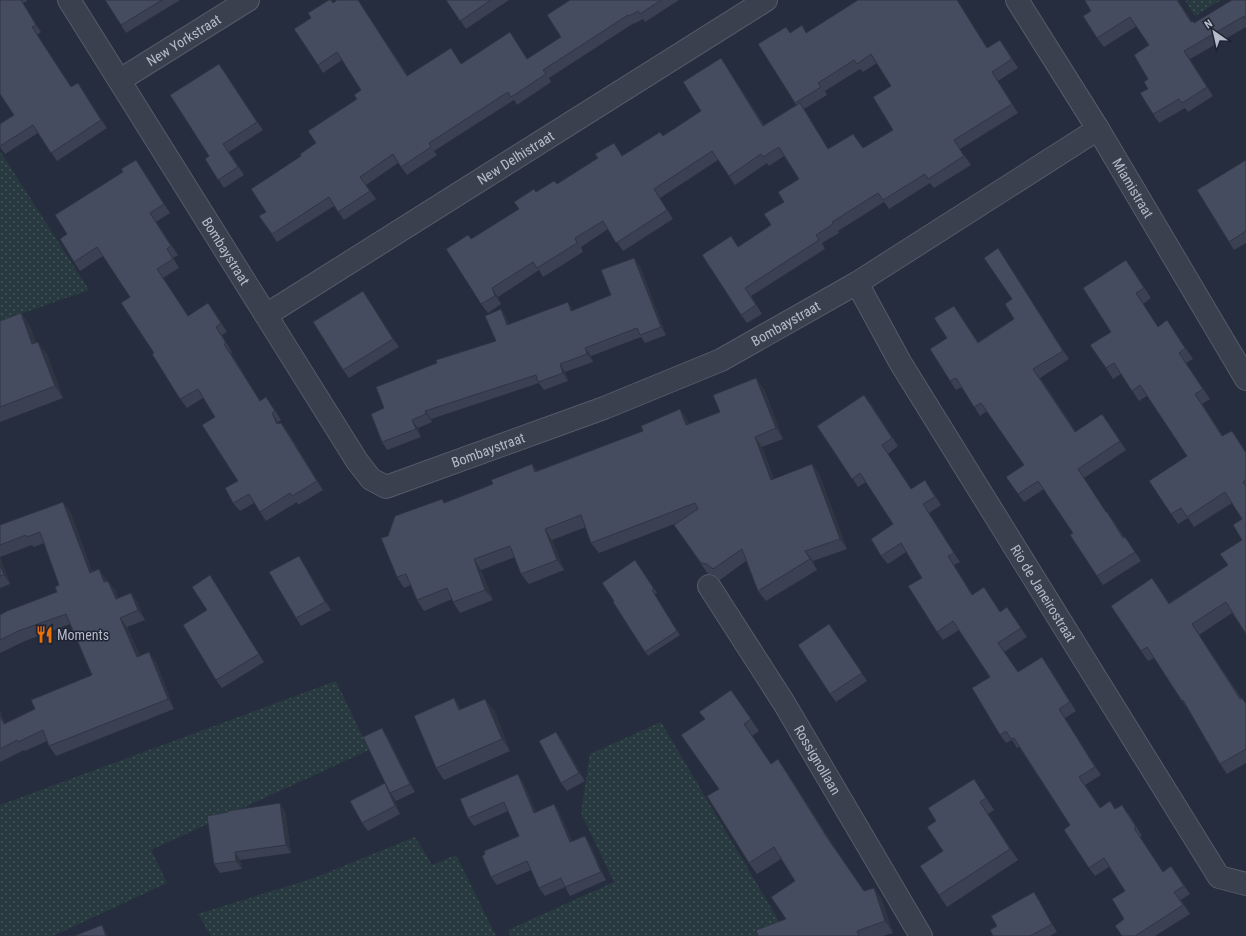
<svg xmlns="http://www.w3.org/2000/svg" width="1246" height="936" font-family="'Roboto Condensed',sans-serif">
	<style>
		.grass { fill: url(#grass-dots) }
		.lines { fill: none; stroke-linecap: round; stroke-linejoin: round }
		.minor-casing { stroke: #555b69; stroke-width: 24 }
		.minor { stroke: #3a404e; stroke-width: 22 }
		.wall { fill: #3b4153; fill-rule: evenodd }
		.shaded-wall { fill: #303543 }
		.building { fill: #454c60; stroke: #303543 }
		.labels { text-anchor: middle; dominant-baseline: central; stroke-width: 3; stroke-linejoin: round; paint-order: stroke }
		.street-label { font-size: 14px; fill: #b6bbc9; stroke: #1f2434 }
		.poi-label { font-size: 14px; fill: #b6bbc9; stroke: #1f2434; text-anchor: start }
	</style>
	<defs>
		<pattern id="grass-dots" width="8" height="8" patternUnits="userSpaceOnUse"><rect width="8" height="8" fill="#283a3f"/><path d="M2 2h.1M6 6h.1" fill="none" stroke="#455559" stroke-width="1.8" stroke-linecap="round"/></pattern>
	</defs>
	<rect width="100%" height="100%" fill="#262d3e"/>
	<path class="grass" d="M1185,0H1221L1195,16Z
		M0,151L89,290L0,321Z
		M336,681L369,750L151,850L167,883L53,936H0V805Z
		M661,722L783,928L762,936H511L508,930L614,882L581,813L590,754Z
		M415,837L432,865L456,855L496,936H211L198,914L314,878Z"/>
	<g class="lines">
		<defs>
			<g id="minor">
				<path id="s1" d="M69,0L357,461L371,479L386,487L604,408L721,360L857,283L1098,129"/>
				<path id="s2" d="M1017,0L1098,129L1246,379"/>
				<path id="s3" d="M120,80L248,0"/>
				<path id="s4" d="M857,283L900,362L1219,877L1246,884"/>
				<path id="s5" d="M266,315L766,0"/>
				<path id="s6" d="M709,586L784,703L921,936"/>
			</g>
		</defs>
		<use href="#minor" class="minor-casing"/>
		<use href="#minor" class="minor"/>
	</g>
	<path class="wall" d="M0,0H27V1L23,3L41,32L37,35L71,87L78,83L107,128L57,161L38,133L5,154L0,147V124L14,115Z
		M105,0H180L126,33Z
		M358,0L408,76L461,64L528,59L561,37L570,0H679L645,22L643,19L634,24V23L549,78L551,82L517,105L514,100L434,151L437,155L407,175L398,163L366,185L376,199L344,220L334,206L277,242L259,216L266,212L301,156L316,143L357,99L361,90L342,60L323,73L318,65L311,18L333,3Z
		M446,0H509L466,29Z
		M1085,0H1178L1192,22L1194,23L1246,0V27L1190,59L1213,96L1188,112L1185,108L1159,123L1153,114L1148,89L1149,45L1137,26L1104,47L1097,38L1091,11Z
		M786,27L790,33H807L987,48L1006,49L1018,68L998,81L1018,113L960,149L971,165L934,188L930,183L889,209L884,202L838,231L839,233L822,243L825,249L751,296L762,314L747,323L741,315L738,247L771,225L784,202L799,179L784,156L769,166L767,163L735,185L718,160L660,198L673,219L623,251L608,229L581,247L583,252L543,277L539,270L498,297L501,304L488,313L481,304L471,239L519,209L537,192L557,184L623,155L663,136L701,111L721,58L764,125L796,105L758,44ZM877,63L891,86L893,130L863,148L828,149L804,109L827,95L825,91L860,69L863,72Z
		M219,64L263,130L229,152L244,175L224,188L205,159L209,156Z
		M136,160L170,213L156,222L178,255L173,258L179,268L163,278L188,316L208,303L227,332L222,335L232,352L231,353L260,401L266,397L272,406L281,420L278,422L279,424L281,423L288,432L323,490L298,505L297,502L266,521L254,503L240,511L233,503L238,481L215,417L203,398L187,408L180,399L154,353L130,297L103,256L80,271L74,262L67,234L123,172Z
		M1246,160V243L1234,250L1229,242Z
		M998,248L1069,359L1040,378L1076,432L1102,414L1126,450L1084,478L1106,512L1113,520L1124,537L1131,546L1141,561L1103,585L1097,576L1073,533L1044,489L1024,502L1006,477L1024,465L987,411L980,416L962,387L956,390L950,381L947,338L960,315L978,342L1014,319L1012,299Z
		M640,266L666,335L645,343L641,337L591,356L593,362L565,372L568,381L544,390L539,383L431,419L432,422L418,428L421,437L387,450L382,442L384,408L496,341L501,309L506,317L509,324L574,310L611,295Z
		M1133,270L1151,298L1143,304L1158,327L1174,331L1193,359L1186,363L1210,399L1202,404L1223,436L1232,431L1246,452V634L1232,613L1199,635L1241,698H1242L1246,703V763L1227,774L1220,764L1189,711L1154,658L1148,661L1141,651L1152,578L1169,603L1228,565L1242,540V519L1232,503L1194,527L1188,518L1178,524L1171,514L1187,456L1147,396L1139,401L1121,374L1113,379L1106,368L1111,332Z
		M368,299L399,347L349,378L343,370Z
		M21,313L30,326L36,343L47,354L63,398L0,422V321Z
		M764,389L783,439L762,447L774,479L812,464L819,474L847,549L813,561L817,570L766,601L758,591L746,561L720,580L714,575L708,574L674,525L677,523L599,553L591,543L586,527L552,540L564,570L529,584L521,574L515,557L481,570L493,600L460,613L453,602L452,599L424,611L417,600L411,585L404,588L397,577L388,536L445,503L493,484L532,464L537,471L643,431L680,409L687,420L689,424L720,412Z
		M870,403L898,446L888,454L911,489H931L941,505L929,513L960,562L954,565L972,594L1000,612L1013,616L1027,637L1004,652L1018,672L1048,666L1076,711L1065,718L1101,775L1085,785L1100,807L1116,809L1128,813L1142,836L1140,837L1163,872L1171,866L1190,894L1181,900L1190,914L1155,936H1122L1124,919L1125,891L1109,867L1095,876L1089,868L1070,825L1019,747L1017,748L1012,740L1006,743L1000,735L990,677L959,630L943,640L937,632L922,578L906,552L888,564L881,556L893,524L866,482L858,487L817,426Z
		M63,502L70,511L92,571L99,569L107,581L115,590L118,598L131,593L137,602L145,620L127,627L140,656L156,662L174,709L56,756L49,746L47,741L25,751L24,750L0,762V711L5,723L35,709L92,675L70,624L25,641L0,653V615L57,592L59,585L44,543L34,547L32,545L0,557L10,584L0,588V525Z
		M635,560L657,593L654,594L680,635L648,656L613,602L614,601Z
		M304,564L331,610L301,626L296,618Z
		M210,575L264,662L222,688L216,680L207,610Z
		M829,624L867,681L836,702L830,694Z
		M731,690L759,731L752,736L771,764L786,771L837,851L864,891L874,888L882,900L893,933L883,936H758L786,919L795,881L781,859L757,874L749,863L719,789L704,719Z
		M461,709L494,710L510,751L444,780L436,768Z
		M387,736L415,792L396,801L393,796L400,814L368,831L362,823L386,785Z
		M562,740L585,781L567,791L561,783Z
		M523,782L536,812L554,804L559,812L572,841L585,836L590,844L606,880L570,896L565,887L545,896L539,888L531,870L497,885L491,877L485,854L519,836L508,811L474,826L468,818Z
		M982,791L994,810L988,814L1018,860L947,907L939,895L943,851Z
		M285,811L291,853L240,860L242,869L220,873L214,864Z
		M1039,900L1057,932L1050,936H993L997,926Z"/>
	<path class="shaded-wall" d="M21,0L23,3L41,32L36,25Z
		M1177,0H1178L1198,31L1191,22Z
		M1184,51L1190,59L1213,96L1207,87Z
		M721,58L727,67L769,134L763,126Z
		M219,64L225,72L263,130L257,122Z
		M992,72L998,81L1018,113L1012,104Z
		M78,83L83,91L107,128L101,120Z
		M800,103L806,112L834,158L828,149Z
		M136,160L142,169L170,213L164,204Z
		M654,189L660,198L673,219L667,210Z
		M998,248L1004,257L1069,359L1063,351Z
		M634,258L640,266L666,335L661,327Z
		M492,288L498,297L501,304L495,296Z
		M363,291L368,299L399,347L393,339Z
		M568,302L573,310L571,311Z
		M208,303L215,312L227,332L221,323Z
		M501,309L506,317L513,333L507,325Z
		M21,313L30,326L41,356L32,344Z
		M216,327L222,335L232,352L226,343Z
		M38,342L47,354L63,398L55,386Z
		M224,344L231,353L266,410L260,401Z
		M585,348L591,356L593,362L587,354Z
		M560,364L565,372L568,381L563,373Z
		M756,378L764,389L783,439L776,428Z
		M1195,394L1202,404L1230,447L1222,436Z
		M680,409L687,420L694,435L686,425Z
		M425,411L431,419L432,422L426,414Z
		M272,413L278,422L283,433L277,424Z
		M1102,414L1109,423L1126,450Z
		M412,420L418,428L421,437L416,429Z
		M281,423L288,432L323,490L317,481Z
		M755,437L762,447L778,490L771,480Z
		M532,464L540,474L535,472Z
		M812,464L819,474L847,549L840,539Z
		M63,502L70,511L96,582L90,573Z
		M923,504L929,513L960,562L954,553Z
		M1107,512L1113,520L1130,547L1123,538Z
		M545,529L552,540L564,570L557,560Z
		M805,551L813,561L817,570L810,559Z
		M0,556L10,584L4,575L0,565Z
		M299,556L304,564L331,610L325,602Z
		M948,556L954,565L978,604L972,595Z
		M474,559L481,570L493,600L485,590Z
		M99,569L105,578L111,592L104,582Z
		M108,581L115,590L123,609L116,599Z
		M131,593L137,602L145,620L138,610Z
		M120,618L127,627L144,667L137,657Z
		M149,652L156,662L174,709L168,699Z
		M1042,657L1048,666L1076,711L1070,702Z
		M454,698L462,710H459Z
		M485,699L494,710L510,751L502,739Z
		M1059,709L1065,718L1101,775L1095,767Z
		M0,711L10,733L4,724L0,716Z
		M382,728L387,736L415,792L410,784Z
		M556,732L562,740L585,781L579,773Z
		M778,759L786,771L837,851L828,839Z
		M518,774L523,782L540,821L534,813Z
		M974,779L982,791L994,810L986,798Z
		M385,783L391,792L390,793L393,796L400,814L395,806Z
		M980,802L988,814L1018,860L1010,849Z
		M280,803L285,811L291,853L286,845Z
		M554,804L559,812L576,850L570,842Z
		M585,836L590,844L606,880L601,872Z
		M235,852L240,860L242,869L236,861Z
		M1171,866L1178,875L1190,894L1184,886Z
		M874,888L882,900L893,933L885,921Z
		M1034,892L1039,900L1057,932L1052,924Z
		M102,925L107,933L108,936H106Z"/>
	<path class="building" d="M0,0H21L36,25L32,27L71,87L78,83L101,120L51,153L33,125L0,146V124L14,115L0,94Z
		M105,0H162L121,25Z
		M329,0H331L333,3L337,0H358L407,76L451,48L461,64L510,32L527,59L561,37L547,15L570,0H661L640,14L638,11L629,16L628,15L543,70L546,74L511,97L508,92L429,143L431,147L401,167L393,154L360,177L370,191L338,212L329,197L272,234L259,216L266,212L251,189L301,156L300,154L316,143L308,131L357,99L354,95L361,90L337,52L318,65L294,29L311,18L308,13Z
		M446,0H491L460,21Z
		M858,0H957L987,48L1000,40L1012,59L992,72L1012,104L954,140L964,156L928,179L925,174L883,200L878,193L832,222L833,224L816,235L819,240L745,288L756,305L741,315L702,255L731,236L738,247L771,225L764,214L784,202L778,192L799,179L779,147L763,157L761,154L729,176L712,151L654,189L667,210L616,243L603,221L575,238L577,243L537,268L533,262L492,288L495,296L481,304L446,249L468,235L471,239L519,209L514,202L534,189L536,192L554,181L557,184L598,158L595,154L614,143L622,156L660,132L663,136L701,111L683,82L721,58L763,126L800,103L828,149L853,134L863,148L893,130L873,97L891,86L871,54L857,64L854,60L818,83L821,87L795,103L758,44L786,27L790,33L802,25L806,33Z
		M1085,0H1177L1191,22L1193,21L1194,23L1232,0H1246V19L1244,16L1184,51L1207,87L1182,103L1179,99L1153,114L1140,93L1148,89L1144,82L1148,79L1134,55L1149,45L1130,17L1097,38L1083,16L1091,11L1085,1Z
		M219,64L257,122L223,144L238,167L218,180L205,159L209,156L170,95Z
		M136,160L164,204L150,213L171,246L167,249L173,259L157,269L188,316L208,303L221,323L216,327L226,343L224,344L260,401L266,397L275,411L272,413L277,424L281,423L317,481L292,496L290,493L260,512L249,494L233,503L225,488L238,481L202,425L215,417L198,389L180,399L152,354L154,353L121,303L130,297L97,247L74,262L60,239L67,234L55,215L123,172L121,169Z
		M1246,160V231L1229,242L1197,190Z
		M998,248L1063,351L1033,369L1075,432L1102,414L1120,441L1078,469L1106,512H1107L1123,538L1125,537L1135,552L1097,576L1070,535L1073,533L1038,481L1018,494L1006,477L1024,465L981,403L974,407L956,378L950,381L930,349L947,338L934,318L954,306L978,343L1014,319L1005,304L1012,299L984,258Z
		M634,258L661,327L640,335L637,328L585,348L587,354L560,364L563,373L538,382L536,375L425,411L426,414L412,420L416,429L382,442L371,414L384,408L376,387L437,363L436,360L496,341L485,316L501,309L507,325L568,302L571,311L611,295L601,270Z
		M1126,260L1144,288L1136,293L1158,327L1167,320L1185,348L1179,353L1203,389L1195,394L1222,436L1232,431L1246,453V480L1243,482L1246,486V634L1226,602L1192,624L1240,699L1242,698L1246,704V749L1220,764L1183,700L1182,701L1147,647L1141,651L1111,606L1152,578L1169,604L1228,565L1220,554L1242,540L1233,525L1242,519L1225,492L1187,517L1181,508L1171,514L1149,481L1187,456L1140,385L1132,391L1114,363L1106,368L1090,345L1111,332L1083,288Z
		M363,291L393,339L343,370L313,322Z
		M21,313L32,344L38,342L55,386L0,407V321Z
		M756,378L776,428L755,437L771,480L812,464L840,539L805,551L810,559L758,591L742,549L713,569L707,564L701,563L674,525L698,509L695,503L591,543L581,515L545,529L557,560L521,574L510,546L474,559L485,590L453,602L447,588L417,600L406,574L397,577L381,538L388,536L395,516L442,499L444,503L493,484L491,480L532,464L535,472L643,431L641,426L680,409L686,425L720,412L713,395Z
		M864,395L892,438L882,445L911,489L925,480L935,497L923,504L954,553L948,556L972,595L984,587L1000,612L1007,607L1021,628L998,643L1018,672L1042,657L1070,702L1059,709L1095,767L1079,777L1100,808L1110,801L1115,809L1122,805L1136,827L1134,828L1163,872L1171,866L1184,886L1174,892L1183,905L1135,936H1122L1115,926L1124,919L1112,899L1125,891L1104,858L1089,868L1064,830L1070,825L1014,738L1011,739L1006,731L1000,735L972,688L990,677L953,621L937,632L908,586L922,578L901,543L881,556L871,539L893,524L860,473L852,479L817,426Z
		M63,502L90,573L99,569L104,582L108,581L116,599L131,593L138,610L120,618L137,657L149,652L168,699L49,746L43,730L18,742L17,740L0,749V716L4,724L35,709L31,700L92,675L66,614L18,631L0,640V615L7,611L57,592L55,587L59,585L40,532L27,537L26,535L0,545V525Z
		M299,556L325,602L296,618L269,572Z
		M635,560L654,589L652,590L677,631L645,652L613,602L614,601L602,583Z
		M0,565L4,575L0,576Z
		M210,575L259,654L216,680L183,625L207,610L192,587Z
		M829,624L862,673L830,694L798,645Z
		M731,690L751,719L744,724L771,764L778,759L828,839L864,891L874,888L885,921L857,931L859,936H758L756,930L786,919L771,897L795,881L774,847L749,863L707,796L719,789L681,735L705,719L699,712Z
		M454,698L459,710L485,699L502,739L436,768L414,716Z
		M382,728L410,784L390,793L363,737Z
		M556,732L579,773L561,783L539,741Z
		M518,774L534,813L554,804L570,842L585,836L601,872L565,887L561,878L539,888L527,861L491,877L482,856L485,854L484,851L519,836L504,802L468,818L460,799Z
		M974,779L986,798L980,802L1010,849L939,895L920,866L943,851L927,827L936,821L928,808Z
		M385,783L395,806L362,823L350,801Z
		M280,803L286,845L235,852L236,861L214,864L207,816L228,812V811Z
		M1034,892L1052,924L1030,936H993L990,930L997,926L991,916Z
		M102,925L106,936H74Z"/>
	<defs>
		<symbol id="restaurant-bare" viewBox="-9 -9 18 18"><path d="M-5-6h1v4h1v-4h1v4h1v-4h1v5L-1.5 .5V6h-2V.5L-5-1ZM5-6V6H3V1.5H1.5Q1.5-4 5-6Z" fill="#e8710a" stroke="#1f2434" stroke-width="2.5" paint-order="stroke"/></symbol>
	</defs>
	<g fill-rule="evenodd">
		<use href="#restaurant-bare" x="32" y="622" width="25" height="25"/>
	</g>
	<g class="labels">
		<g class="street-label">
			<text stroke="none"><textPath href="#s3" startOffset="75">New Yorkstraat</textPath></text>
			<text stroke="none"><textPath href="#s5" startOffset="295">New Delhistraat</textPath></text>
			<text stroke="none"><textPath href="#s2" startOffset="221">Miamistraat</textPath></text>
			<text stroke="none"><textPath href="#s1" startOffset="296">Bombaystraat</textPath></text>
			<text stroke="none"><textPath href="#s1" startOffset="1016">Bombaystraat</textPath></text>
			<text stroke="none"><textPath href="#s1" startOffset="692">Bombaystraat</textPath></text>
			<text stroke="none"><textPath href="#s4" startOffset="362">Rio de Janeirostraat</textPath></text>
			<text stroke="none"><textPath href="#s6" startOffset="205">Rossignollaan</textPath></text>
		</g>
		<g class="poi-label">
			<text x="57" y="635">Moments</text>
		</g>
	</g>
	<g transform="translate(1214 32) rotate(326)" stroke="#1f2434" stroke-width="3" paint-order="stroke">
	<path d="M0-3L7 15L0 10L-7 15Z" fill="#b6bbc9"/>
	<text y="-6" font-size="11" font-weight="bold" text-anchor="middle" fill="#b6bbc9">N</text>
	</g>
</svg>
